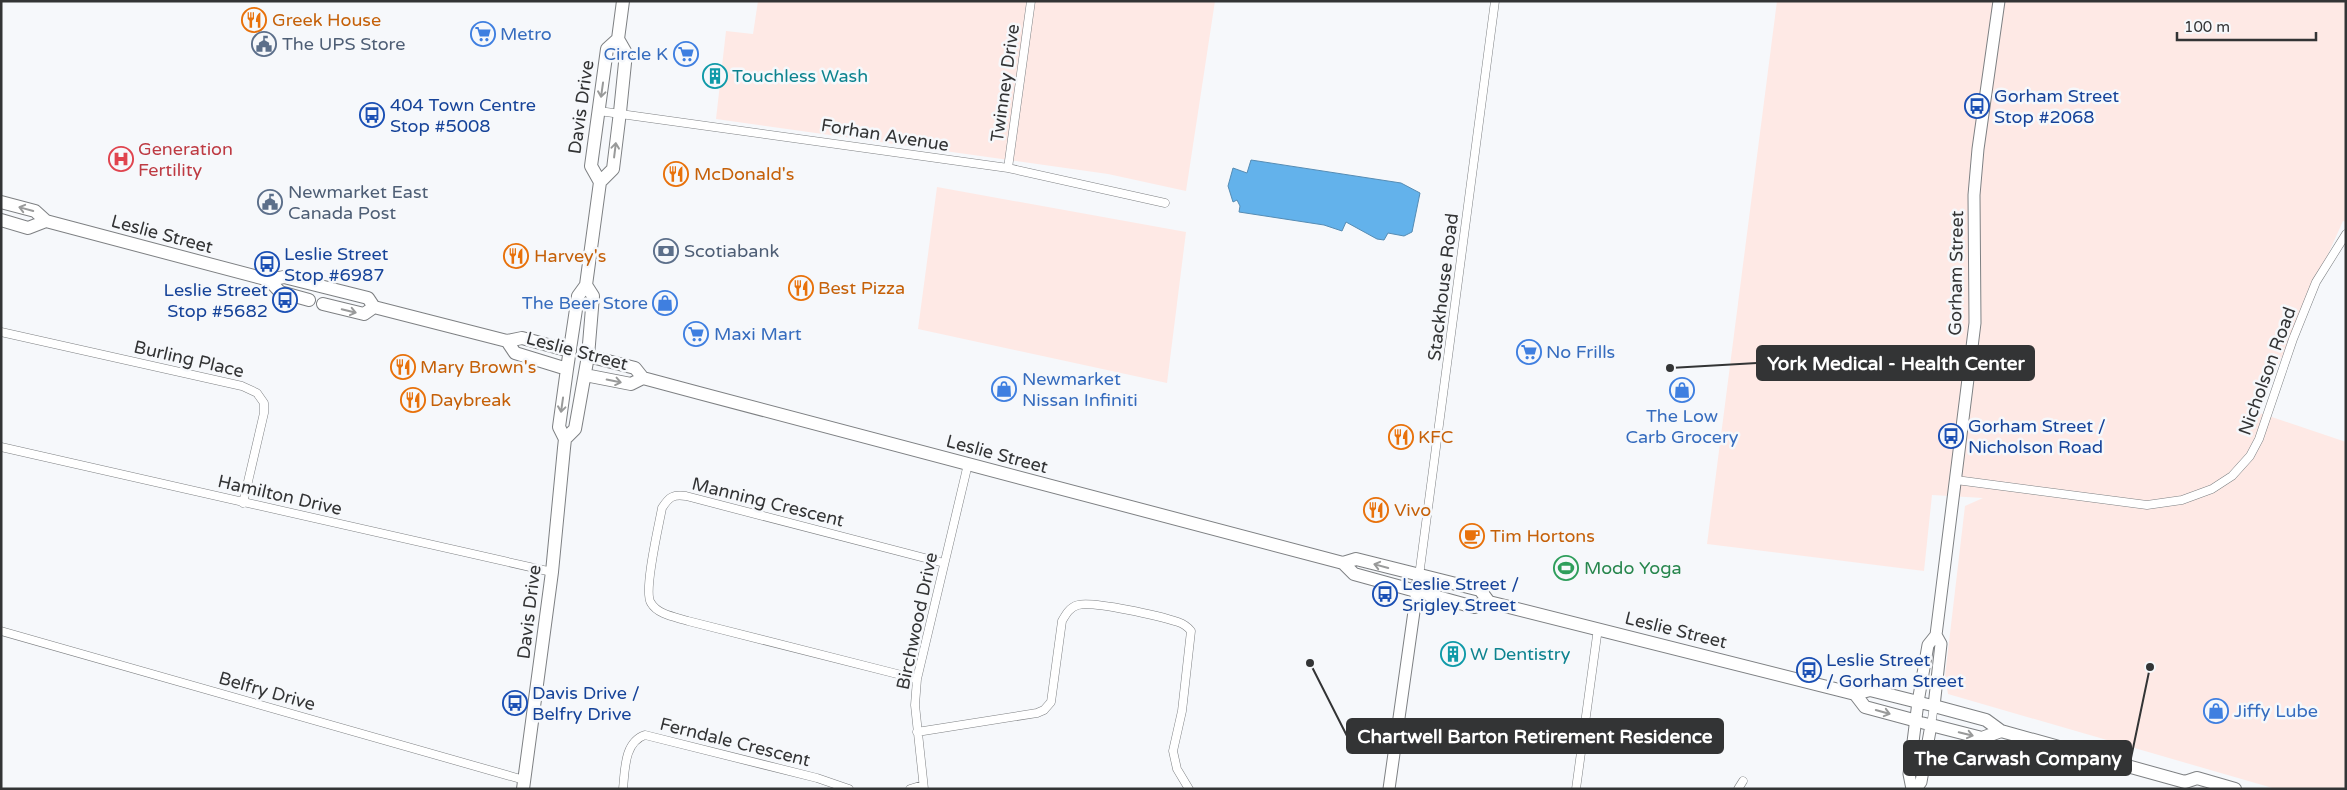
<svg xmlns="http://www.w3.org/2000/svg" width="2347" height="790" font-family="'Varela Round',sans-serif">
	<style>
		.industrial { fill: #fee9e5 }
		.water { fill: #63b2eb; stroke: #558cb4 }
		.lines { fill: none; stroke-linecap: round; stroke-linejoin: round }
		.street-casing { stroke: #7e8083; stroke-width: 9 }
		.secondary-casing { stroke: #7e8083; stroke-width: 13 }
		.primary-casing { stroke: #7e8083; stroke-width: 14 }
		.street { stroke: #fff; stroke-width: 8 }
		.secondary { stroke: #fff; stroke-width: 11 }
		.primary { stroke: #fff; stroke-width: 12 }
		.oneway { stroke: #999a9a }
		.labels { text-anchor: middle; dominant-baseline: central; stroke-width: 5; stroke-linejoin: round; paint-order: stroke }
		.food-label { font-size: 18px; fill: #c56008; stroke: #f6f8fb; text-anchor: start }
		.shop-label { font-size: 18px; fill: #366cbe; stroke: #f6f8fb; text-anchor: start }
		.service-label { font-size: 18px; fill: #4e5e75; stroke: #f6f8fb; text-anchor: start }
		.culture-label { font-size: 18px; fill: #0d838f; stroke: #f6f8fb; text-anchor: start }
		.street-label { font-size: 18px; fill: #333435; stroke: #f6f8fb }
		.transit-label { font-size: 18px; fill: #164399; stroke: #f6f8fb; text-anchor: start }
		.health-label { font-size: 18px; fill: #be3a42; stroke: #f6f8fb; text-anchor: start }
		.leisure-label { font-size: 18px; fill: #27864d; stroke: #f6f8fb; text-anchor: start }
		.leader { fill: none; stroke: #333435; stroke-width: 2 }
		.callout-dot { fill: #333435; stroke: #f6f8fb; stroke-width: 2 }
		.callout { fill: #333435; stroke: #333435; stroke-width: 2 }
		.callout-label { font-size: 19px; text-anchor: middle; font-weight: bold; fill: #fff }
	</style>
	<rect width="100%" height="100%" fill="#f6f8fb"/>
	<path class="industrial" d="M758,1H1215L1186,191L1108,174L716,119L726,31L753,34Z
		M1777,1H2346V222L2343,221L2257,412L2346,442V789H2276L1948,694L1945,676L1965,506L1983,498L1932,495L1924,571L1707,544Z
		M937,187L1186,232L1167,383L918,329Z"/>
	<path class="water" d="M1251,160L1401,183L1420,193L1412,232L1404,236L1388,233L1384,240L1377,239L1346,222L1342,231L1324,225L1239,212L1240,206L1237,200L1233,202L1228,186L1233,168L1247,173Z"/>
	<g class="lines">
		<defs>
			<path id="street" d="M599,111L1008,168L1165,203
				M1008,168L1031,1
				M1,332L242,386L257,393L264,403V413L243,503
				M1,447L552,572
				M1956,480L2147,505L2182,500L2212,489L2232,476L2250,456L2259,439L2293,339L2316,282L2346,234
				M1419,576L1495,1
				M1,631L524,780
				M917,679L688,621C676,617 658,615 651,603C643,592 659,525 662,508C669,497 673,494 686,496L944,563
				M1931,725L1934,706
				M917,732L1037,713L1044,710L1051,702L1062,621C1066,614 1070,607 1078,605C1094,601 1160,616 1178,622C1184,624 1187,626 1191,631L1182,711L1173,751L1177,769L1189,789
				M623,789C625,770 624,742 645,735L817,778L849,789
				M910,789L923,785
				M924,789L915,705L917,679L968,464
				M1576,789L1598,628
				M1738,789L1743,781"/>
			<path id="secondary" d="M1918,702L1934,706L1941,644L1936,635
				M1389,789L1419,576
				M1912,789L1909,774L1918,702L1928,645L1936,635L1975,323L1974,195L1978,149L1999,1
				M1916,789L1921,782L1931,725L1923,723"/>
			<path id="primary" d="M600,182L613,169L620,112L626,53L618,39L623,1
				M1,202L35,211L46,221L269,280L284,277L368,298L374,307L507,341L522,338L570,351
				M1,220L28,228L46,221
				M269,280L280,292L309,300
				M323,304L364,314L374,307
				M507,341L515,353L567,369
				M588,356L635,368L643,378L699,393L1343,563L1354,574L1474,607L1489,602L1855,694L1870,690L1918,702
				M585,375L631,384L643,378
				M565,439L559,427L567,369L578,296L586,285L600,182L591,166L607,49L618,39
				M1343,563L1356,559L1480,590L1489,602
				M1855,694L1865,707L1917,721
				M1934,706L1986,720L2001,731L2185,782L2197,778L2235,789
				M1931,725L1982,738L2001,731
				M523,789L552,572L564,448L565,439L575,429L588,356L593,296L586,285"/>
		</defs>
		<use href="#street" class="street-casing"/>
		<use href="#secondary" class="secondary-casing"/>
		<use href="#primary" class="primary-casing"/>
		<use href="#street" class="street"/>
		<use href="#secondary" class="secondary"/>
		<use href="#primary" class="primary"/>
	</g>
	<defs><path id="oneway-shaft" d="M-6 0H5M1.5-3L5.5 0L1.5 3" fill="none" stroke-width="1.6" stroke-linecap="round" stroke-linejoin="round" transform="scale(1.25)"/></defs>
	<g class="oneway">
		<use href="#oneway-shaft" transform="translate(602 90) rotate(98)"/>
		<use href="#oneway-shaft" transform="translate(615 150) rotate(-83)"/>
		<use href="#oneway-shaft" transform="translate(26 209) rotate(-165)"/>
		<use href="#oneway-shaft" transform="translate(349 311) rotate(14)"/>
		<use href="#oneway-shaft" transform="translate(614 381) rotate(11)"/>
		<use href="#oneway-shaft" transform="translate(562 405) rotate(98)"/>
		<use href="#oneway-shaft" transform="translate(1381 566) rotate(-165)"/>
		<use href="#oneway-shaft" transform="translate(1883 712) rotate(16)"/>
		<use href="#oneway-shaft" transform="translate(1966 734) rotate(14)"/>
	</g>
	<defs>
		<symbol id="restaurant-ring" viewBox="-11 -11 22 22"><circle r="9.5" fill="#f6f8fb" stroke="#e8710a" stroke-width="1.5"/><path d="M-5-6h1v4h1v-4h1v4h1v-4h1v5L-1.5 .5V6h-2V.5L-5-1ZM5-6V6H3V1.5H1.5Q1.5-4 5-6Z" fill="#e8710a"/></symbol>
		<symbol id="supermarket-ring" viewBox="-11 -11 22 22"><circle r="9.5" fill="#f6f8fb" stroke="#3f7fe0" stroke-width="1.5"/><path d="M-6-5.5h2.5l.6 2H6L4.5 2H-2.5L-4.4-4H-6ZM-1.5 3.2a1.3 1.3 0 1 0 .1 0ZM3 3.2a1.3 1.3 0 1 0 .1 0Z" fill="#3f7fe0"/></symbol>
		<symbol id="civic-ring" viewBox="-11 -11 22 22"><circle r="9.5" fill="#f6f8fb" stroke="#5c6f8a" stroke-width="1.5"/><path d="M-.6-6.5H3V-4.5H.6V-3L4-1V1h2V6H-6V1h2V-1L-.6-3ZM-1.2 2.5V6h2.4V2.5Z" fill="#5c6f8a"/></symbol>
		<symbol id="building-ring" viewBox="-11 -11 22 22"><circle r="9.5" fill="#f6f8fb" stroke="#0f9aa8" stroke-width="1.5"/><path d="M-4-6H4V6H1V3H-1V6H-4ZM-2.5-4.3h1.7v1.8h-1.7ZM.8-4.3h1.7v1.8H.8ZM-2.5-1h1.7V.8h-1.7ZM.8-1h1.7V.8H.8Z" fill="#0f9aa8"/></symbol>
		<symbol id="bus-ring" viewBox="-11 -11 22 22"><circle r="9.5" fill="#f6f8fb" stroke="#1a4fb4" stroke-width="1.5"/><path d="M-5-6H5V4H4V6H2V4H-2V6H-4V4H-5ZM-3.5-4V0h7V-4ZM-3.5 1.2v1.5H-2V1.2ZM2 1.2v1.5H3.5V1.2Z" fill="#1a4fb4"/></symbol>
		<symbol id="hospital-ring" viewBox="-11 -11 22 22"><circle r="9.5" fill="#f6f8fb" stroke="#e0444e" stroke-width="1.5"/><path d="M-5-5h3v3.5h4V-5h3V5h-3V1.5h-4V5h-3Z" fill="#e0444e"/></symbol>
		<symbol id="bank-ring" viewBox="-11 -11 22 22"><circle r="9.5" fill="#f6f8fb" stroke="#5c6f8a" stroke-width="1.5"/><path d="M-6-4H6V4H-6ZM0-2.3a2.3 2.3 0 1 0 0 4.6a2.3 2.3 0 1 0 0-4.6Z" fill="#5c6f8a"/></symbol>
		<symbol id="shop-ring" viewBox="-11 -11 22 22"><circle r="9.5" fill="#f6f8fb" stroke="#3f7fe0" stroke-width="1.5"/><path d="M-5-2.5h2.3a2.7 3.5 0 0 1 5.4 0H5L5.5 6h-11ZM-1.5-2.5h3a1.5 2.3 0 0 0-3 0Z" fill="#3f7fe0"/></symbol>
		<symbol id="cafe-ring" viewBox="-11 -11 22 22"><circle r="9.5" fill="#f6f8fb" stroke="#e8710a" stroke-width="1.5"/><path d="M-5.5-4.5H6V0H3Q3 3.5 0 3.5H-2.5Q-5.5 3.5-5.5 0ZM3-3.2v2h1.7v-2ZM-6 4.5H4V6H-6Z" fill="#e8710a"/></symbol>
		<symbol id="stadium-ring" viewBox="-11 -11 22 22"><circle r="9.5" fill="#f6f8fb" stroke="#2e9e5b" stroke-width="1.5"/><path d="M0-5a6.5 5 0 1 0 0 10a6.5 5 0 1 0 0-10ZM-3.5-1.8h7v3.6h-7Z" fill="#2e9e5b"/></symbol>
	</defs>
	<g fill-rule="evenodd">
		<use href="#restaurant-ring" x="240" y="6" width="28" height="28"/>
		<use href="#supermarket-ring" x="469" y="20" width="28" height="28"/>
		<use href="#civic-ring" x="250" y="30" width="28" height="28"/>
		<use href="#supermarket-ring" x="672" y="40" width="28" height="28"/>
		<use href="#building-ring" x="701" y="62" width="28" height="28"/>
		<use href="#bus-ring" x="1963" y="92" width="28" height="28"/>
		<use href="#bus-ring" x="358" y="101" width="28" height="28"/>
		<use href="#hospital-ring" x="107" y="145" width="28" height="28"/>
		<use href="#restaurant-ring" x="662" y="160" width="28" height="28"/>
		<use href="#civic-ring" x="256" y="188" width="28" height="28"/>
		<use href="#bank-ring" x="652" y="237" width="28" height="28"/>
		<use href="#restaurant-ring" x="502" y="242" width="28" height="28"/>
		<use href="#bus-ring" x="253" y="250" width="28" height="28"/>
		<use href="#restaurant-ring" x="787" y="274" width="28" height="28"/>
		<use href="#bus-ring" x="271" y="286" width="28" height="28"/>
		<use href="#shop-ring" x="651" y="289" width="28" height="28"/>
		<use href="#supermarket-ring" x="682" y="320" width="28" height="28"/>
		<use href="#supermarket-ring" x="1515" y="338" width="28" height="28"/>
		<use href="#restaurant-ring" x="389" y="353" width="28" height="28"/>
		<use href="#shop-ring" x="990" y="375" width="28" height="28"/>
		<use href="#shop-ring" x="1668" y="376" width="28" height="28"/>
		<use href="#restaurant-ring" x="399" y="386" width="28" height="28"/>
		<use href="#bus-ring" x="1937" y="422" width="28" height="28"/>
		<use href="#restaurant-ring" x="1387" y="423" width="28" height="28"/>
		<use href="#restaurant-ring" x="1362" y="496" width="28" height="28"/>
		<use href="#cafe-ring" x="1458" y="522" width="28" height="28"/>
		<use href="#stadium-ring" x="1552" y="554" width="28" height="28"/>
		<use href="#bus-ring" x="1371" y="580" width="28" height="28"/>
		<use href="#building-ring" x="1439" y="640" width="28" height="28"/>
		<use href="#bus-ring" x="1795" y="656" width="28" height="28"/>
		<use href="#bus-ring" x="501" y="689" width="28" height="28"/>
		<use href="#shop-ring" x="2202" y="697" width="28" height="28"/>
	</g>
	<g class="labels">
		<g class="food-label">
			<text x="272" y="20">Greek House</text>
			<text x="694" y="174">McDonald's</text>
			<text x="534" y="256">Harvey's</text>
			<text x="818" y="288">Best Pizza</text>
			<text x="420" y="367">Mary Brown's</text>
			<text x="430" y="400">Daybreak</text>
			<text x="1418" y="437">KFC</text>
			<text x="1394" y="510">Vivo</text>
			<text x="1490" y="536">Tim Hortons</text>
		</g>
		<g class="shop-label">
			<text x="500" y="34">Metro</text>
			<text x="668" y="54" text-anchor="end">Circle K</text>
			<text x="648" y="303" text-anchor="end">The Beer Store</text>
			<text x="714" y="334">Maxi Mart</text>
			<text x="1546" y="352">No Frills</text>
			<text x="1022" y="379">Newmarket<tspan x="1022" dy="21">Nissan Infiniti</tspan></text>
			<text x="1682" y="416" text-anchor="middle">The Low<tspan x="1682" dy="21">Carb Grocery</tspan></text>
			<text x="2234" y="711">Jiffy Lube</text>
		</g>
		<g class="service-label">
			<text x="282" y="44">The UPS Store</text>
			<text x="288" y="192">Newmarket East<tspan x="288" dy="21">Canada Post</tspan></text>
			<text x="684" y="251">Scotiabank</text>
		</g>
		<g class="culture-label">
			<text x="732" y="76">Touchless Wash</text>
			<text x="1470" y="654">W Dentistry</text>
		</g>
		<g class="street-label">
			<text transform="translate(1005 83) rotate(-82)">Twinney Drive</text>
			<text transform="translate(581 107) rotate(-82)">Davis Drive</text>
			<text transform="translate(885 135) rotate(9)">Forhan Avenue</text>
			<text transform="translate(162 234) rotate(15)">Leslie Street</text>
			<text transform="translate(1956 273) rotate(-89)">Gorham Street</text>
			<text transform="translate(1443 287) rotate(-83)">Stackhouse Road</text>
			<text transform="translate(577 351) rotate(15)">Leslie Street</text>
			<text transform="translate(189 359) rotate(13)">Burling Place</text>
			<text transform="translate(2267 371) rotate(-70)">Nicholson Road</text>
			<text transform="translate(997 454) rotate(15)">Leslie Street</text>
			<text transform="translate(280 495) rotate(13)">Hamilton Drive</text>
			<text transform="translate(768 502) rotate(14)">Manning Crescent</text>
			<text transform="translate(529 612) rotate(-83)">Davis Drive</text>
			<text transform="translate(917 621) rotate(-78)">Birchwood Drive</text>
			<text transform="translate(1676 630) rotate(14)">Leslie Street</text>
			<text transform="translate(267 691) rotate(16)">Belfry Drive</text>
			<text transform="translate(735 742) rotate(14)">Ferndale Crescent</text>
		</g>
		<g class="transit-label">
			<text x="1994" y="96">Gorham Street<tspan x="1994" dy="21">Stop #2068</tspan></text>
			<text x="390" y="105">404 Town Centre<tspan x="390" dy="21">Stop #5008</tspan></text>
			<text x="284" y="254">Leslie Street<tspan x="284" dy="21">Stop #6987</tspan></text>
			<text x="268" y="290" text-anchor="end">Leslie Street<tspan x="268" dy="21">Stop #5682</tspan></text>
			<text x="1968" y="426">Gorham Street /<tspan x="1968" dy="21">Nicholson Road</tspan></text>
			<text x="1402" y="584">Leslie Street /<tspan x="1402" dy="21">Srigley Street</tspan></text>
			<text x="1826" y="660">Leslie Street<tspan x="1826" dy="21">/ Gorham Street</tspan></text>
			<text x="532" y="693">Davis Drive /<tspan x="532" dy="21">Belfry Drive</tspan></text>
		</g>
		<g class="health-label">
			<text x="138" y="149">Generation<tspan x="138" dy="21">Fertility</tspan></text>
		</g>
		<g class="leisure-label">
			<text x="1584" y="568">Modo Yoga</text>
		</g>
	</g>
	<path class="leader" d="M1670 368L1757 363M1310 663L1347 736M2150 667L2131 758"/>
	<g class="callout-dot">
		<circle cx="1670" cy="368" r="5"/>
		<circle cx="1310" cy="663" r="5"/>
		<circle cx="2150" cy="667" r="5"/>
	</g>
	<g class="callout">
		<rect x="1757" y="346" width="277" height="34" rx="5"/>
		<rect x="1347" y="719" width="376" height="34" rx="5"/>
		<rect x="1904" y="741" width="227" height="34" rx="5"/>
	</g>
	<g class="callout-label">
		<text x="1896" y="370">York Medical - Health Center</text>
		<text x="1535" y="743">Chartwell Barton Retirement Residence</text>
		<text x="2018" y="765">The Carwash Company</text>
	</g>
	<rect width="2347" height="790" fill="none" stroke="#333435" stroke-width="5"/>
	<path d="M2177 32v8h139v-8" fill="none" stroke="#333435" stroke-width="2.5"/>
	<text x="2184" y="32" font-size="15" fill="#333435" stroke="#f6f8fb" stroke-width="4" paint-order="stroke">100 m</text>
</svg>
